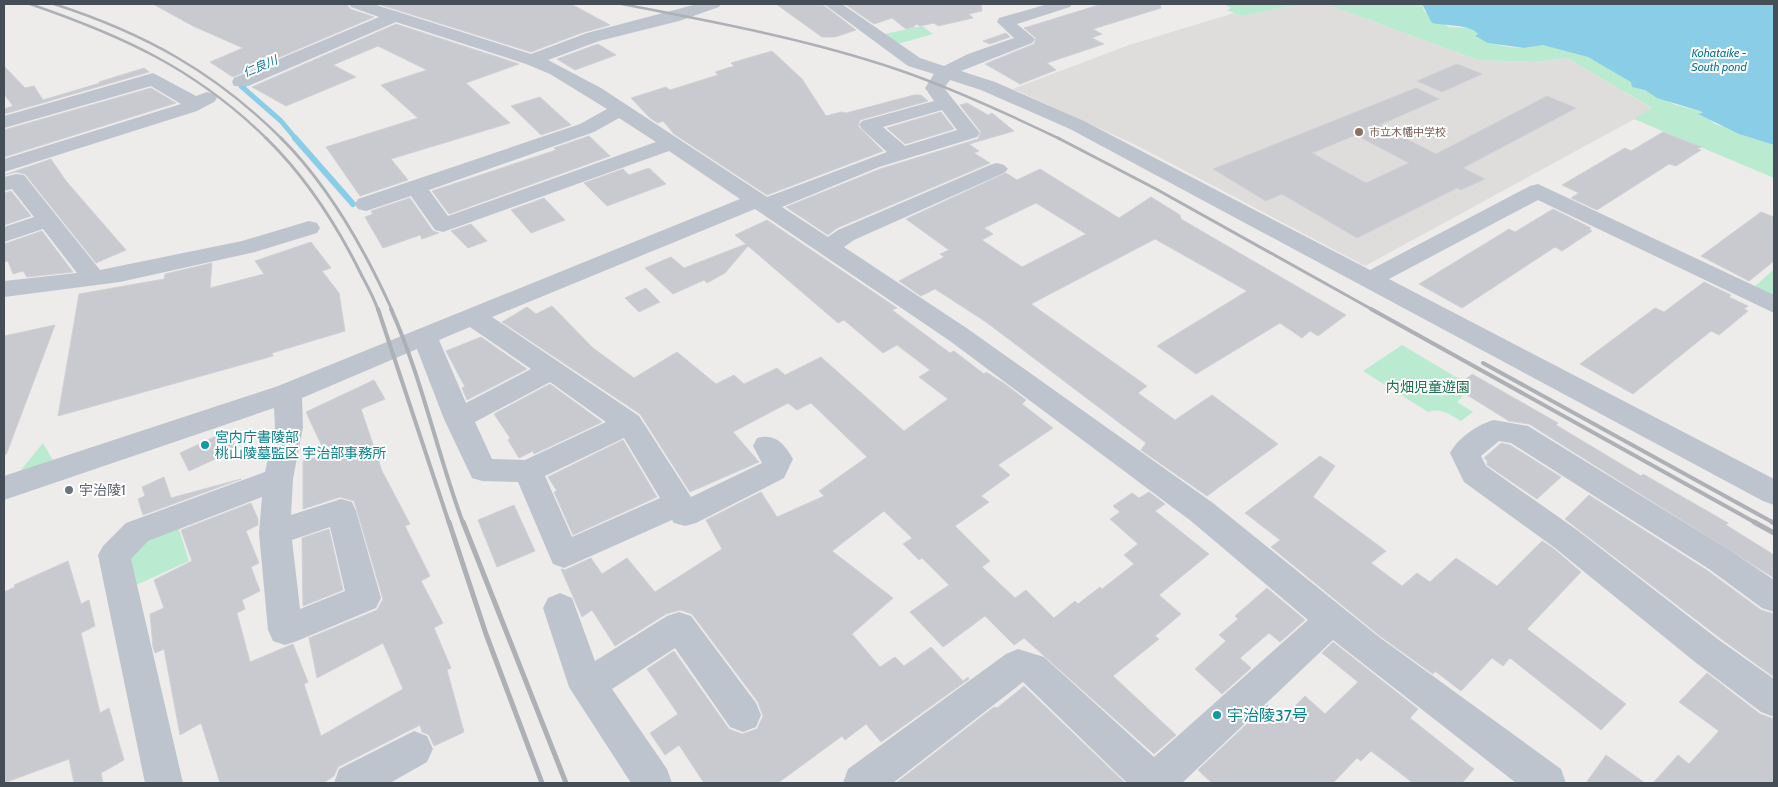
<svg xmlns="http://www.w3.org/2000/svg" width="1778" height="787" font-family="Cabin,'Noto Sans JP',sans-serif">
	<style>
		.education { fill: #dfdcdc }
		.green { fill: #baebd0 }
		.water { fill: #89cde6 }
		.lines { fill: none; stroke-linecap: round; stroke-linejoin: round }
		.stream-far1 { stroke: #89cde6; stroke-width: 5 }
		.stream { stroke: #89cde6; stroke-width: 6 }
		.building { fill: #c8cad0; stroke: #cfd1d7; fill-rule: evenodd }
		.minor { fill: #bdc4cd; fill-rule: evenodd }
		.rail-far3 { stroke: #adb0b5; stroke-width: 2.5 }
		.rail-far2 { stroke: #adb0b5; stroke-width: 3 }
		.rail-far1 { stroke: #adb0b5; stroke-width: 4 }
		.rail { stroke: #adb0b5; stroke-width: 5 }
		.education-dot { fill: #8d6e63; stroke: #fff; stroke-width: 2 }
		.culture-dot { fill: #0f9aa8; stroke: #fff; stroke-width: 2 }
		.worship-dot { fill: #6b7280; stroke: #fff; stroke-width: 2 }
		.labels { text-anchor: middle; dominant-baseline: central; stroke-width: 4; stroke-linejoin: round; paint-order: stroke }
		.far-education-label { font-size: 11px; fill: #785e54; stroke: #fff; text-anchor: start }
		.far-water-label { font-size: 12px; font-style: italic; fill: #13769b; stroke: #fff }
		.park-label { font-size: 14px; fill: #1b734c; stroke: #fff }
		.culture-label { font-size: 14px; fill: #0d838f; stroke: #fff; text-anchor: start }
		.worship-label { font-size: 14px; fill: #5b616d; stroke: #fff; text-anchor: start }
		.near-culture-label { font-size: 16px; fill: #0d838f; stroke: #fff; text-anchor: start }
	</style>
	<rect width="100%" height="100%" fill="#eeebeb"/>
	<path class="education" d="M1302,4H1326L1478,60L1536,62L1567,58L1653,109L1365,266L1136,145L1013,89L1129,45L1234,13L1241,16Z"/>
	<path class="green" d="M1223,4H1302L1241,16L1227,10L1231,8Z
		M1326,4H1422L1424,11L1449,27L1469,28L1479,34L1475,36C1490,44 1507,48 1524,48C1530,48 1537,45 1543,45C1572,46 1608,66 1632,82V86L1645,90L1676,105L1700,111L1715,124L1736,131L1739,134L1774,145V178L1634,119L1652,108L1567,58L1536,62L1478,60Z
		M922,26L933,34L894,45L880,35Z
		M1774,269V299L1753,288Z
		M1402,345L1461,380L1451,389L1463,396L1457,402L1473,412L1461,421C1451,415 1440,407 1428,412L1363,371Z
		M43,443L57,467L11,482Z
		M177,523L189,561L134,586L126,557L141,540Z"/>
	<path class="water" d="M1422,4H1774V145L1739,134L1698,114L1703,113L1700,111L1657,98L1645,90L1632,87L1631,82L1588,57L1543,45L1524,48L1488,43L1475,36L1478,34C1470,24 1445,26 1432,23Z"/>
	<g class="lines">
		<path class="stream-far1" d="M251,82L241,86L281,121L296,139"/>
		<path class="stream" d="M295,138L353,204"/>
	</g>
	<path class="building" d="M153,4H347L350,9L374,17L233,77L210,62L243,48L193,26Z
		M378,4H571L610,25L581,33L531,52Z
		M776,4H822L856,30L835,37H822Z
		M845,4H981L982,11L969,14L973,18L938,26L934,23L920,26L916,24L914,27L906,29L892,18L874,24Z
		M1102,4H1160L1161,8L1093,29L1102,34L1092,38L1104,44L1047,63L1056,70L1020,84L985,64L1034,44L1036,38L1024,28Z
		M396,24L519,64L466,83L510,123L391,159L408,180L360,196L326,147L418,118L381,85L427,70L378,46L333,65L356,77L286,106L252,87Z
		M1006,33L1010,37L990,44L983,41Z
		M598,44L616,55L575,70L557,59Z
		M772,51L802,79L826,116L841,112L846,113L914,95H921L928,101L860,120L858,126L883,151L767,195L674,134L663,121L658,123L650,118L631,98L666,87L670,90L718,75L715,72L734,66L731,63Z
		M1457,64L1482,74L1442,92L1417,81Z
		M4,66L25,88L34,86L43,100L100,83L99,82L144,68L149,72L4,114V109L13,106L4,94Z
		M151,88L176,103L4,157V130Z
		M1416,88L1439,99L1379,125L1436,154L1547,96L1576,108L1463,168L1485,179L1461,190L1457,188L1357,238L1282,194L1266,201L1213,169ZM1356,135L1409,163L1366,183L1312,153Z
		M540,97L553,109L571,125L541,135L511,106Z
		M967,103L988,115L992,113L1014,131L969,144L979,151L974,153L990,163L837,228L828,235L786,207L880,169L978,139L981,132L960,105Z
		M941,112L954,129L905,144L887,128Z
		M1663,132L1701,147L1697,149L1701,150L1676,166L1669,164L1597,210L1571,198L1579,193L1562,185L1625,148L1631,151Z
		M589,136L610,156L449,214L432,191L556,150L554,148Z
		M51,159L66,181L126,250L96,263L25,174L16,172L4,175Z
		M649,168L666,184L607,206L584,183L623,169L629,175Z
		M1040,169L1119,218L1151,197L1180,215L1181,219L1346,315L1318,336L1310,331L1302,338L1280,323L1196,374L1157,346L1247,291L1155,239L1031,304L1147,386L1138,393L1175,420L1212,395L1278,444L1207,496L1141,450L1146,443L986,322L935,289L921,296L899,281L944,257L940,254L949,250L906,219L1006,173L1017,180ZM1036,203L1086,234L1022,267L982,240L993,234L984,228Z
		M11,191L31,216L4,225V193Z
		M410,198L433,231L439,233L422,239L420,235L383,248L365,217L373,214L371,211Z
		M544,198L565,220L531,233L511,210Z
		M1553,209L1591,228L1589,229L1592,231L1562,251L1555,247L1462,308L1419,284L1509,229L1515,232Z
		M1761,212L1774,217V261L1749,281L1701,256Z
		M767,220L897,308L892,310L950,353L954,351L984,374L986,372L1005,384L1026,400L1022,404L1053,428L998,465L1010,475L981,496L989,502L955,526L990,561L982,567L1015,598L1026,590L1054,618L1075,601L1078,604L1100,587L1102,589L1134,564L1124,555L1138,544L1110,519L1120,512L1113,506L1132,493L1139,498L1149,492L1165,504L1155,511L1209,554L1159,595L1181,614L1155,636L1159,639L1113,676L1176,735L1154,754L1024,638L1014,645L985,616L943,647L910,612L949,585L922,558L919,560L903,544L912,538L884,511L832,551L893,598L852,634L880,667L895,657L904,666L931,647L963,681L968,677L969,679L881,742L866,724L845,740L842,736L778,783H704L679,745L665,755L650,733L678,714L647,669L674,651L729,729L742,734L757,729L763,716L758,702L692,614L680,610L666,614L615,646L592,610L582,617L561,569L565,570L591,558L602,574L627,558L655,592L722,549L706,520L761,492L777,517L824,496L819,491L867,457L811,403L797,410L788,403L733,432L759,462L690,492L640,414L502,322L527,307L536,314L552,306L593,348L634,378L677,352L716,384L734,375L744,384L777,368L785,375L821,357L904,431L948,399L919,377L930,370L897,345L883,353L844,320L838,323L748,246L725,273L707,283L704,280L673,294L645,268L671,257L684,268L746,244L735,235Z
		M471,224L487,241L468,248L451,231Z
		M42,231L73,272L27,277L23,271L13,274L8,261L4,262V244Z
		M311,242L331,268L322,271L339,293L345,331L272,353L273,356L58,416L79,294L164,279L165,274L212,263L210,288L264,274L255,261Z
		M1704,282L1731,295L1729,297L1748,306L1744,309L1748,311L1719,335L1711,331L1633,394L1580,364L1655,308L1664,312Z
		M646,288L660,302L639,312L625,298Z
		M55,325L6,455L4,454V336Z
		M481,337L527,369L467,400L462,388L465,387L446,351Z
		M1472,374L1558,423L1556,425L1641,476L1643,474L1728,523L1726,525L1774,555V578L1529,424L1509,421L1456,388Z
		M374,380L385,399L361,409L382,471L410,524L405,526L430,576L421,581L443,623L434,628L451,668L447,670L464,732L434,746L429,735L422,732L420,725L338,767L334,776L323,783H220L201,723L180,735L164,649L155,653L153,647L150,614L164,608L154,580L192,561L181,530L251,503L258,519V525L246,531L259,563L251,567L260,591L242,600L245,609L237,613L250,662L293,644L308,682L304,684L321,736L403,689L383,643L317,678L309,638L377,610L383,599L354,501L340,497L303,509V461L326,455L306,412Z
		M550,384L602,422L534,454L533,451L519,458L508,440L510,438L494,414Z
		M227,431L237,449L189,471L180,453Z
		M623,440L657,497L573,535L554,492L557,491L548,477Z
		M1501,443L1510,445L1561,477L1537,499L1487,465V460L1484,458Z
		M1320,456L1335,466L1313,497L1386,551L1371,563L1402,586L1417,573L1430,582L1456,558L1497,586L1542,541L1554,549L1581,572L1527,629L1626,704L1601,730L1510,658L1503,666L1492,658L1461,691L1435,671L1433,674L1380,636L1271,547L1280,540L1245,513Z
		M164,477L171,498L241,479L143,515L138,499L145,496L142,487Z
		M1589,495L1708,571L1761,610L1774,614V677L1720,638L1565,519Z
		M514,505L535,551L497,567L478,520Z
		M329,529L343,590L303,606L302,538Z
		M68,561L81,604L89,600L95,626L81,633L100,713L109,708L124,760L101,773L103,783H74L69,759L4,783V592L15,587L14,585Z
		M1267,588L1305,620L1280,642L1269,633L1240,658L1251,668L1222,694L1195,669L1226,641L1219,635L1238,619L1235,616Z
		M1333,642L1418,709L1410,718L1474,769L1462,783H1413L1371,751L1361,761L1357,758L1333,783H1212L1198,770L1267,705L1283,718L1305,696L1325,714L1358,682L1322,653Z
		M1707,673L1760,714L1774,719V783H1653L1678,755L1689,764L1719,731L1679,702Z
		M1024,686L1125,783H896L994,707L997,708Z
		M1606,755L1645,783H1586Z"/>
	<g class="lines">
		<path class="minor" d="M349,4H373L531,54L587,33L697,4H721L719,7L679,21L599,41L548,60L601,88L767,197L887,152L862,129L859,125L862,121L934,101L925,88L934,74L908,66L824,4H842L920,58L944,66L968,54L1014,38L997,22L999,18L1048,4H1072L1070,7L1017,24L1035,39L1032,43L961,71L995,82L1084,121L1370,270L1530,186L1538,184L1774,295V313L1538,200L1389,279L1774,479V505L1763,501L1070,129L981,90L950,80L944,88L980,133L977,137L879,167L782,207L828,237L838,230L990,165L997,163L1004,165L1008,169L1004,173L854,240L844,247L968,329L1213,503L1379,637L1561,769L1566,783H1516L1333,640L1182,783H1127L1023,682L893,783H843L848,769L1006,654L1018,649L1044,657L1154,757L1308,620L1191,521L950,341L755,209L492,317L639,416L691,497L762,463L753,446L757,438C775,433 784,443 793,459L784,478L696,523L685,526L674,523L672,520L564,568L553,564L518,482L482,481L472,478L444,419L417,349L302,398L303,427L293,479L291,515L341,499L352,502L356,511L381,598L376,608L297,641L285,645L273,641L268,630L259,533L262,497L148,541L131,559L183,783H145L98,555L103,546L126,523L265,472L275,427L274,408L4,500V476L278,386L740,199L669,151L443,232L435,230L411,196L366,211L358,209L355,204L358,199L580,124L607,109L550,74L526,64L396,22L248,86H234L232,82L234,78L379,17L351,7ZM942,110L957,130L905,146L883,127ZM619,118L656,142L448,216L429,190L594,132ZM470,327L531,369L466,403L439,340ZM550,382L606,422L525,460L492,459L475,422ZM624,438L660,498L572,537L545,476ZM330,527L345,591L300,609L292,540Z
			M153,73L196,96L207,92L214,94L217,98L214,102L197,111L4,172V159L181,104L151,86L4,128V116Z
			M16,174L24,175L100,270L242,241L309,221L317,223L320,228L317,233L255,252L120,282L4,297V281L77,273L43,229L4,242V227L34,217L12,189L4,191V177Z
			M1494,420L1528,426L1731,551L1774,580V612L1762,608L1709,569L1511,443L1499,441L1481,456L1486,466L1577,530L1719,640L1774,679V717L1761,712L1695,662L1555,548L1464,482L1450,453C1458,438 1478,424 1494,420Z
			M560,593L572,598L595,661L667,616L679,612L691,616L756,703L761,715L756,727L743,732L730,727L675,648L612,689L667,769L672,783H631L569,687L543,608L548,598Z
			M414,731L427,736L433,749L427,762L390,783H334L339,769Z"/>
		<path class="rail-far3" d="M30,4C123,36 196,69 267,139
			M54,4C144,33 215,72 282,139
			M622,4C714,22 807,39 896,69C952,88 1006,113 1060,139"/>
		<path class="rail-far2" d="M266,138C306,177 337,225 362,276C368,287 374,298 378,310
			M281,138C329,186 364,248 392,310
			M1058,138L1156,189L1373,310"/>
		<path class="rail-far1" d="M378,309L449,523
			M391,309C422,378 437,453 463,523
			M1371,309L1756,523
			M1483,363L1774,523"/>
		<path class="rail" d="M449,522L486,634L542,783
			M463,522L566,783
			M1754,522L1774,533
			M1772,522L1774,523"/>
	</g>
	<circle class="education-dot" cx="1359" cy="132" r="5"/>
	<g class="culture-dot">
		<circle cx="205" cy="445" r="5"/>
		<circle cx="1217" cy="715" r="5"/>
	</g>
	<circle class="worship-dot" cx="69" cy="490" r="5"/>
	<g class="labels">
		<g class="far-education-label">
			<text x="1369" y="132">市立木幡中学校</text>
		</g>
		<g class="far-water-label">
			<text x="1719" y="52">Kohataike -<tspan x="1719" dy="14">South pond</tspan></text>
			<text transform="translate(260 66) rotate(-23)">仁良川</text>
		</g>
		<g class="park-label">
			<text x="1428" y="387">内畑児童遊園</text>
		</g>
		<g class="culture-label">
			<text x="215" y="437">宮内庁書陵部<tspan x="215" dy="16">桃山陵墓監区 宇治部事務所</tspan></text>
		</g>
		<g class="worship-label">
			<text x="79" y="490">宇治陵1</text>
		</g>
		<g class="near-culture-label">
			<text x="1227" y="715">宇治陵37号</text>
		</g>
	</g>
	<rect width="1778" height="787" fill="none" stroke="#454d57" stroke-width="10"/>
</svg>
